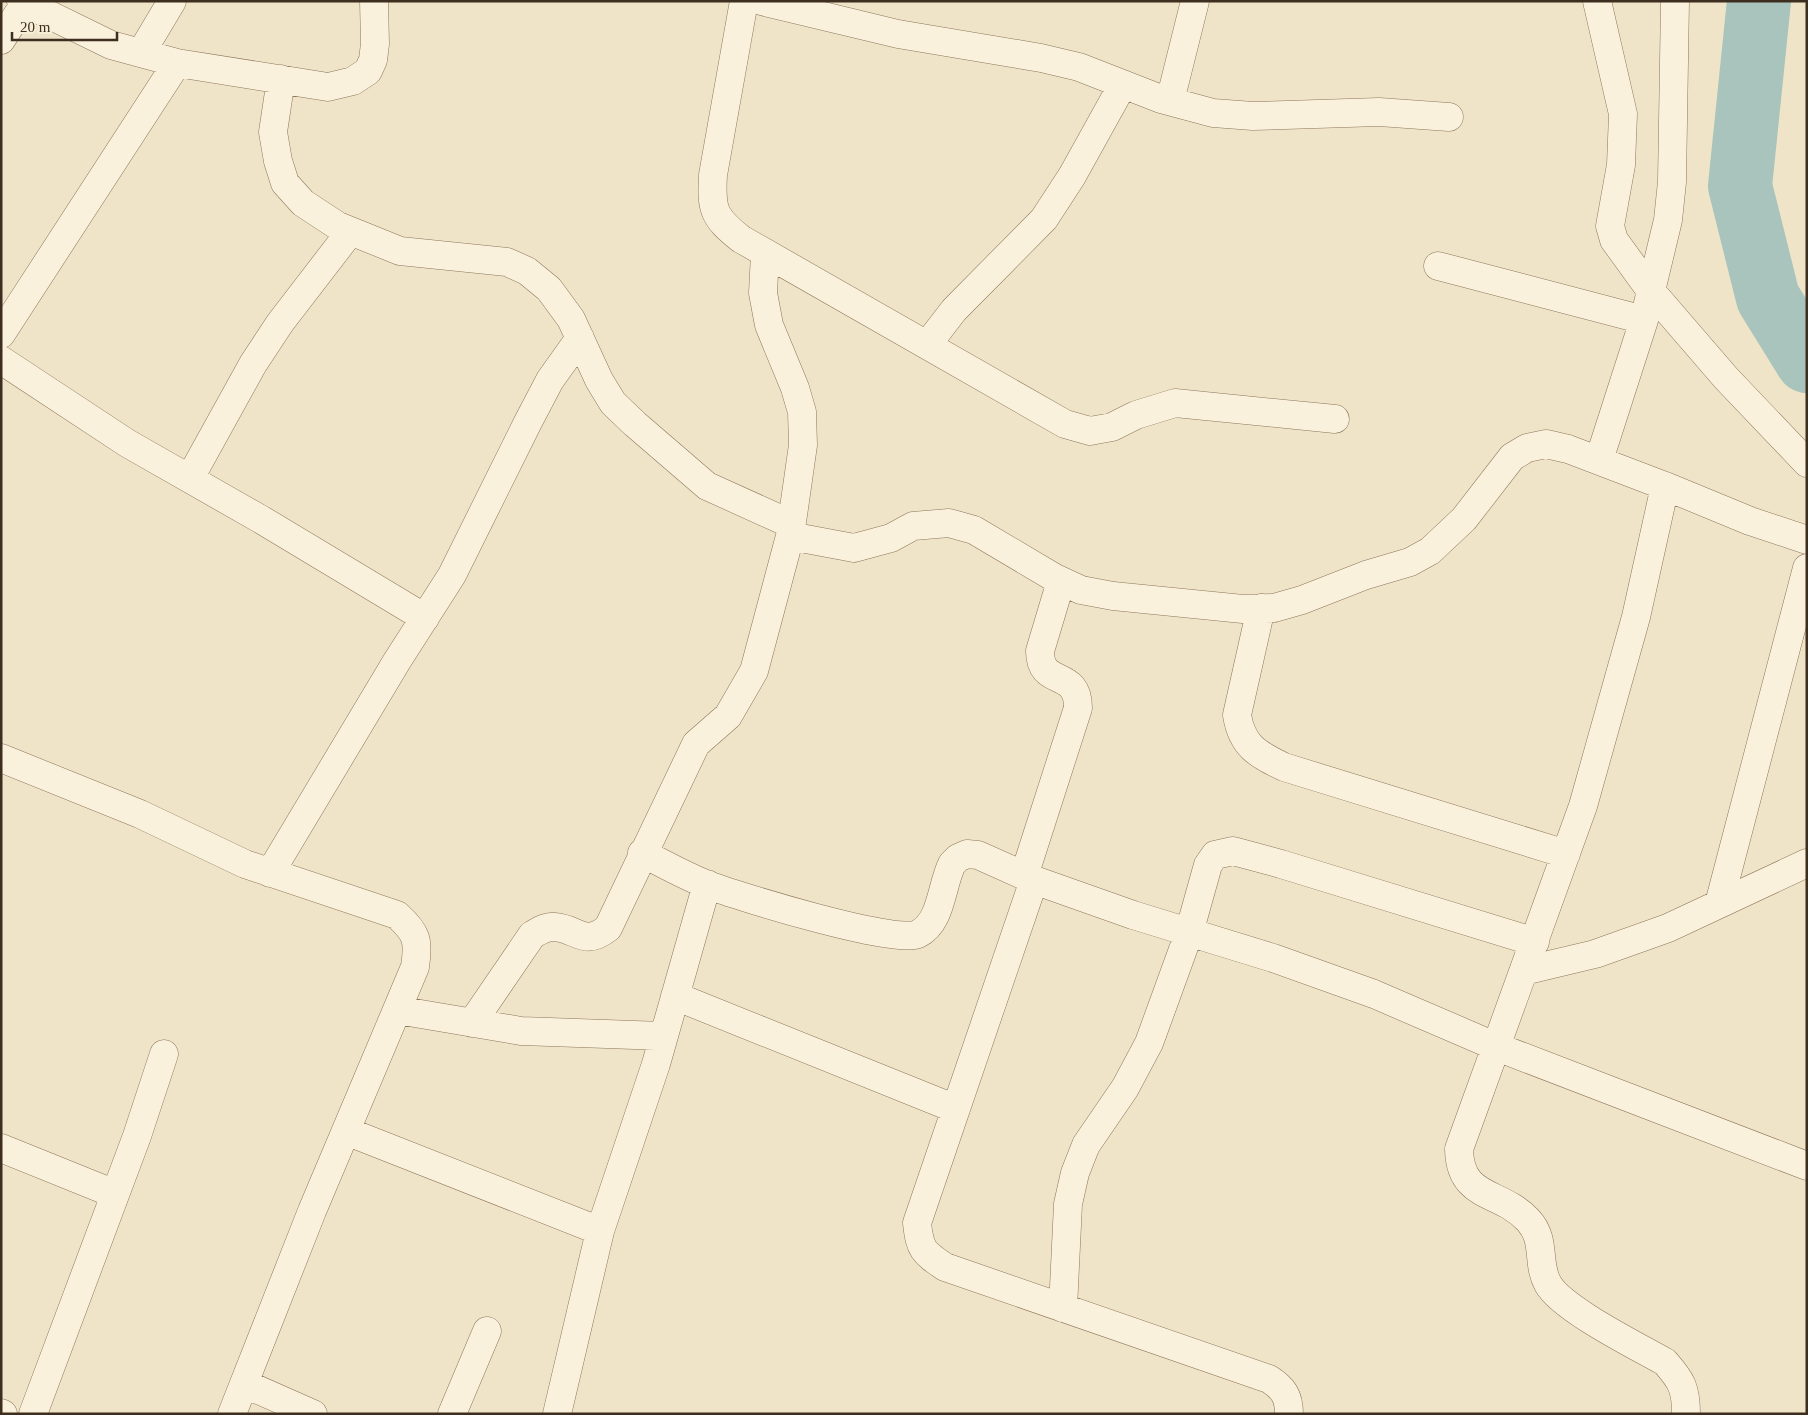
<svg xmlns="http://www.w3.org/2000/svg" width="1808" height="1415" font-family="'Times New Roman',serif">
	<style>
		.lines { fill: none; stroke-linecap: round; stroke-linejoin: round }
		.river { stroke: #a9c4bc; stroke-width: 64 }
		.minor-casing { stroke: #8d765c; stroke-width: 29 }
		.minor { stroke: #faf1dc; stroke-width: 28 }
	</style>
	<rect width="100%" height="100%" fill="#f0e4c8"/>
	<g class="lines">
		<path class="river" d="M1759,1L1740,186L1768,298L1807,361"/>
		<defs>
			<path id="minor" d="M21,1L111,45L177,63L328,87L353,81L368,71L373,60L375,44L374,1
				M744,1L713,175C711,209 713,217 741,239L1065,424L1090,431L1112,427L1136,415L1175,403L1335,419
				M761,1L898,34L1041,58L1079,67L1161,99L1213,113L1253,116L1379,112L1449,117
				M1597,1L1623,114L1621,165L1610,226L1614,240L1651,291L1726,378L1807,463
				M1,40L25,3
				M141,53L172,1
				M281,79L273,132L278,161L285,183L303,203L338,226L400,251L507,262L527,271L549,289L571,319L599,380L613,403L635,424L707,486L791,524
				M1170,101L1195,1
				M1438,266L1644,320
				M1,334L177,63
				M927,345L954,310L1044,219L1072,176L1123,84
				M1,360L127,443L262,520L425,618
				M1599,460L1644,320L1668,220L1672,182L1675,1
				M190,478L253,364L280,323L350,232
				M1665,486L1636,617L1583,806L1459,1149C1460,1200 1500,1190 1528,1220C1547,1240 1536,1263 1548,1284C1562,1309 1637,1346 1665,1362C1682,1381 1686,1389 1686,1414
				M790,536L854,548L891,538L913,526L949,523L974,530L1055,578L1081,590L1113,596L1243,609L1274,608L1302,600L1366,575L1410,562L1430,551L1464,519L1512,457L1527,448L1546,444L1568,449L1665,486L1750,521L1807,540
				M1261,608L1237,715C1242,746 1257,754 1284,767L1566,854
				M1,758L140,814L245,864L397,915C417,933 419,940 415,967L312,1211L232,1414
				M642,853C664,864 685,876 708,885C737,896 896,945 918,934C942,922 941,886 952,864L958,858L967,854L978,855L1034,880L1133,915L1273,958L1374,994L1497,1047L1807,1166
				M270,873L397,661L452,575L528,422L550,380L580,338
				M1024,876L1078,708C1078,667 1040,689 1040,651L1061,581
				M1034,880L917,1223C920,1250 923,1252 945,1267L1269,1379C1283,1388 1289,1396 1289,1414
				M1719,904L1807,568
				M1524,971L1595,954L1668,928L1807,863
				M675,996L956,1109
				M397,1010L521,1031L663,1036
				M472,1023L532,935C539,931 546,926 555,927C578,929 584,947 608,928L696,744L728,716L754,671L790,536L803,445L802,412L795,388L769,325L763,293L765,254
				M346,1131L600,1231
				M1,1148L115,1194
				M1063,1308L1068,1204L1075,1173L1086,1145L1125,1088L1149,1043L1189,933L1208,865L1215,855L1233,851L1281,864L1535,942
				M245,1384L313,1414
				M1,1413L3,1414
				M33,1414L137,1136L164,1054
				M452,1414L487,1331
				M557,1414L600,1231L656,1064L707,884"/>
		</defs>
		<use href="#minor" class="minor-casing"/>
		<use href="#minor" class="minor"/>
	</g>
	<rect width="1808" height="1415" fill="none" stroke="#3d2e20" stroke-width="5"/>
	<path d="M12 32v8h105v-8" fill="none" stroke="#3d2e20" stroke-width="2.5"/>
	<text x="20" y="32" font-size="15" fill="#3d2e20" stroke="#f7eed8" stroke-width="4" paint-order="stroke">20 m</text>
</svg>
